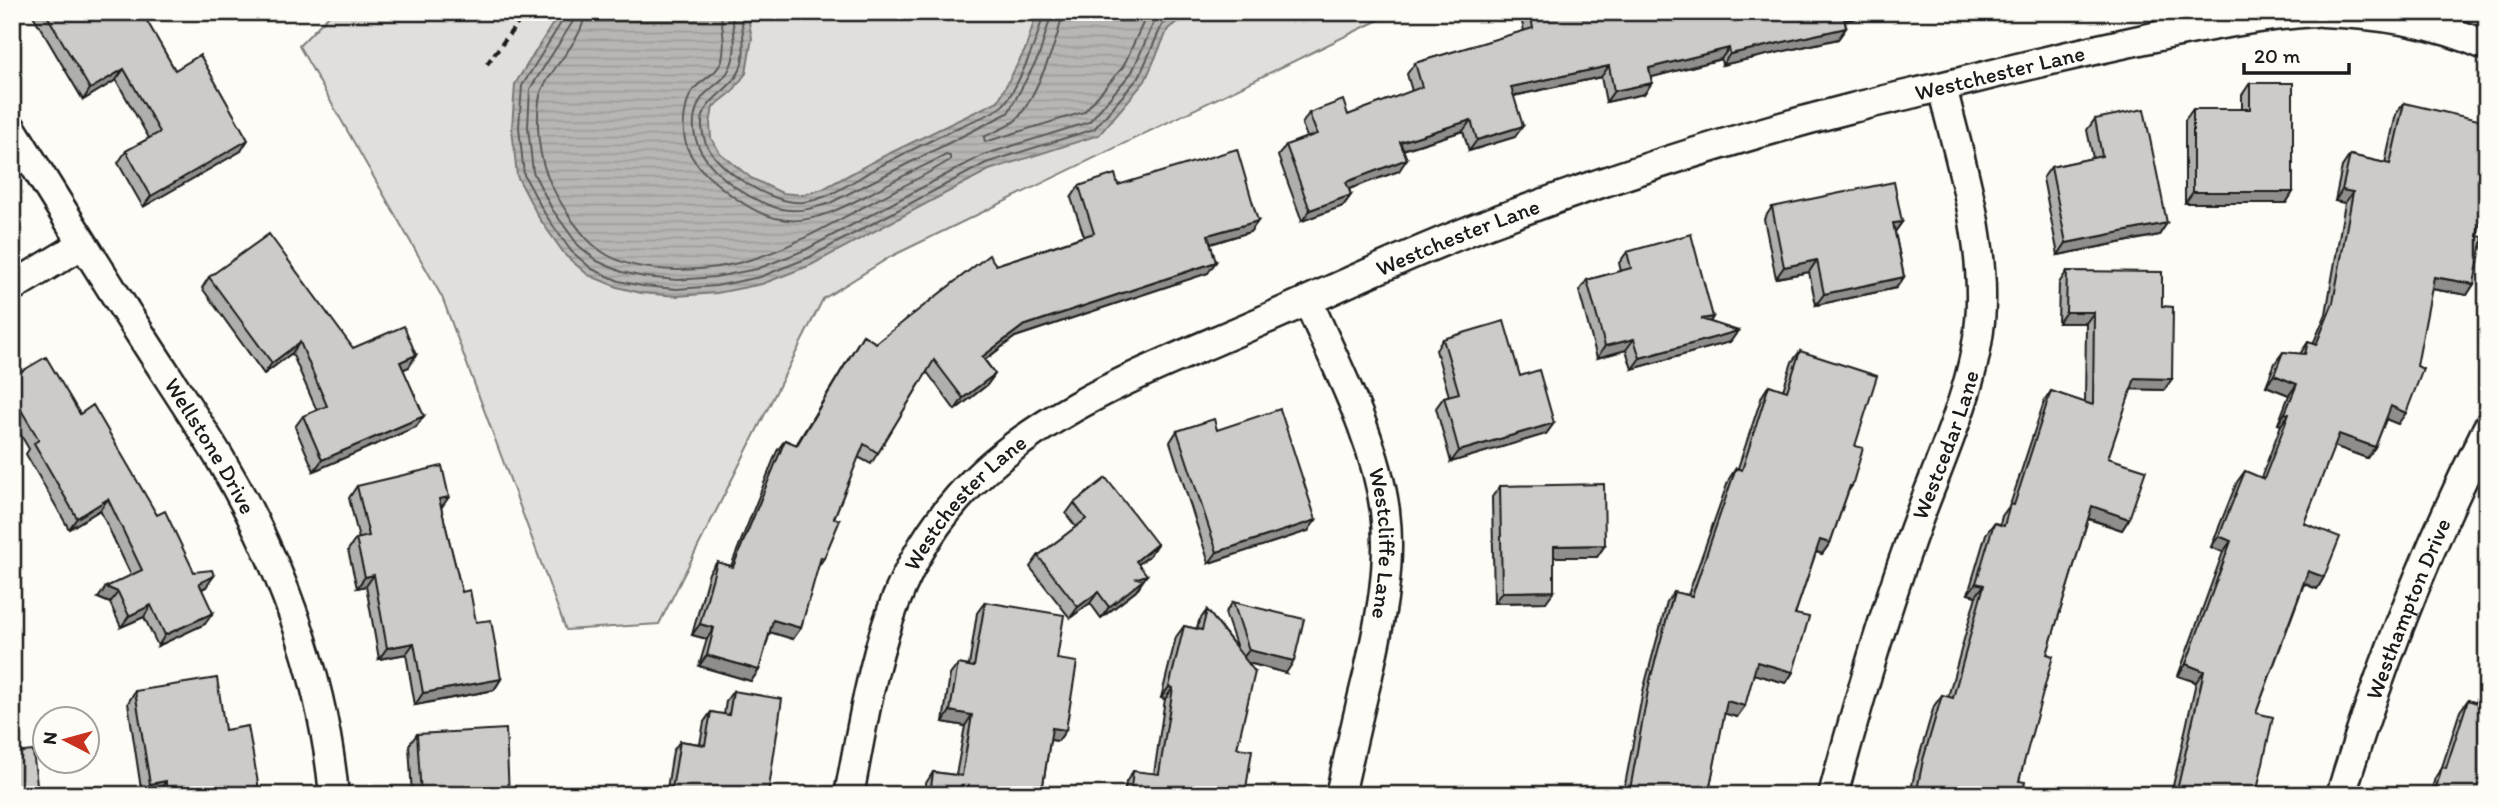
<svg xmlns="http://www.w3.org/2000/svg" width="2499" height="807" font-family="Itim,sans-serif">
	<style>
		.grass { fill: #e0dfdb; stroke: #7e7e7c; stroke-width: 2 }
		.water { fill: url(#water-rules); stroke: #797876; stroke-width: 2 }
		.lines { fill: none; stroke-linecap: round; stroke-linejoin: round }
		.shore { stroke: #5a5a58; stroke-width: 2 }
		.street-casing { stroke: #1c1c1c; stroke-width: 33 }
		.path { stroke: #1c1c1c; stroke-width: 4.5; stroke-dasharray: 7 5; stroke-linecap: butt }
		.street { stroke: #fdfcf7; stroke-width: 28 }
		.wall { fill: #afafac; stroke: #1c1c1c; stroke-width: 2 }
		.shaded-wall { fill: #8f8e8c; stroke: #1c1c1c; stroke-width: 2 }
		.building { fill: #cccbc8; stroke: #1c1c1c; stroke-width: 2 }
		.labels { text-anchor: middle; dominant-baseline: central; stroke-width: 7; stroke-linejoin: round; paint-order: stroke }
		.street-label { font-size: 23px; fill: #1c1c1c; stroke: #fdfcf7 }
	</style>
	<defs>
		<pattern id="water-rules" width="6" height="5" patternUnits="userSpaceOnUse" patternTransform="scale(1.75)"><rect width="6" height="5" fill="#b7b6b2"/><path d="M0 2.5h6" fill="none" stroke="#9d9c98"/></pattern>
	</defs>
	<rect width="100%" height="100%" fill="#fdfcf7"/>
	<filter id="ink" filterUnits="userSpaceOnUse"><feTurbulence type="fractalNoise" baseFrequency=".0143" numOctaves="2"/><feDisplacementMap in="SourceGraphic" scale="14" xChannelSelector="R" yChannelSelector="G"/><feConvolveMatrix kernelMatrix="1 2 1 2 8 2 1 2 1" color-interpolation-filters="sRGB"/></filter>
	<g filter="url(#ink)">
		<path class="grass" d="M332,12H1395L890,257L823,299L659,624L566,630L442,297L299,46Z"/>
		<path class="water" d="M560,12H747L752,38L746,73L732,92L713,107L710,124L711,138L720,153L751,178L782,193L803,195L823,189L880,158L998,101L1025,50L1037,12H1190L1168,29L1145,81L1099,135L989,170L811,265L762,284L717,293L677,296L641,293L617,287L588,275L566,256L539,218L517,176L512,128L515,84Z"/>
		<g class="lines">
			<path class="shore" d="M565,12L564,18L522,86L519,127L524,175L545,214L571,251L592,269L619,281L642,286L677,289L716,286L760,277L808,258L986,163L1094,129L1139,77L1162,25L1179,12
				M574,12L572,23L530,89L528,127L533,172L552,209L578,245L597,261L622,272L644,277L677,280L715,277L757,269L805,250L983,155L1089,122L1132,72L1154,22L1164,12
				M585,12C584,39 552,66 542,90C537,100 538,117 538,127C539,166 551,189 572,220C581,232 589,243 601,251C639,278 714,272 756,258C796,245 833,223 871,203C897,189 925,176 950,160V156L946,155C922,167 898,178 875,191C807,227 779,236 716,183C696,167 681,148 684,120C685,111 687,98 693,90C702,79 718,74 722,60C726,43 722,29 721,12
				M732,12C733,30 738,47 731,65C722,90 698,85 694,121C690,161 743,198 777,208C796,213 812,209 830,203L1008,113L1039,56L1052,12
				M741,12C742,31 747,51 740,70C728,97 691,100 705,141C715,170 774,206 804,202C831,199 857,178 880,166C907,152 934,139 961,126C972,121 997,113 1004,104C1017,89 1041,33 1043,12
				M1062,12C1061,36 1033,100 1018,118C1010,127 995,131 984,137L985,142L1084,112L1123,67L1148,12"/>
			<defs>
				<g id="street">
					<path d="M2322,12C2379,14 2434,22 2487,46"/>
					<path id="s1" d="M12,129C54,197 96,265 139,332C165,373 193,414 219,457C280,559 323,676 334,795"/>
					<path d="M12,287L83,244"/>
					<path id="s2" d="M1308,301C1337,368 1375,437 1385,511C1392,567 1380,621 1368,675C1358,715 1349,755 1340,795"/>
					<path id="s3" d="M849,795C870,687 882,583 958,498C1037,408 1158,367 1264,320C1346,284 1427,245 1511,215C1622,174 1738,137 1852,108C1892,98 1933,89 1973,79C2040,62 2106,47 2173,33C2221,24 2266,15 2315,12"/>
					<path id="s4" d="M1833,795C1856,710 1880,625 1910,542C1936,466 1981,381 1981,300C1982,227 1959,157 1942,87"/>
					<path id="s5" d="M2341,795C2379,669 2428,546 2487,429"/>
				</g>
			</defs>
			<use href="#street" class="street-casing"/>
			<path class="path" d="M487,64L526,12"/>
			<use href="#street" class="street"/>
		</g>
		<path class="wall" d="M31,12H155L145,19L175,70L241,151L143,207L118,163L126,151L149,138L116,80L83,100Z
			M1528,12H1882L1845,21L1846,28L1838,39L1722,65L1721,59L1651,77L1644,94L1606,102L1601,77L1514,96L1515,137L1469,151L1463,131L1403,150L1399,171L1349,189L1351,195L1343,206L1302,221L1278,156L1286,145L1307,137L1302,124L1309,113L1348,115L1412,91L1407,74L1415,63L1524,31L1522,22Z
			M2250,83L2293,192L2286,203H2185V120L2193,109H2242V95Z
			M2404,103L2477,236L2474,284L2467,295L2431,289L2398,424L2386,419L2375,447L2367,458L2334,446L2304,523L2324,577L2317,589L2304,584L2256,713V795H2171L2196,682L2178,676L2223,552L2211,547L2237,482L2245,471L2261,478L2281,425L2278,424L2289,395L2266,386L2275,363L2283,352L2300,354L2308,342L2313,344L2326,314L2345,203L2335,201L2342,167L2350,155L2385,163L2396,114Z
			M2095,119L2167,223L2159,235L2058,255L2043,178L2051,167L2093,158L2087,130Z
			M1118,185L1258,221L1250,232L1211,244L1208,273L1015,337L985,360L995,374L987,385L955,410L927,372L871,464L858,457L834,518L824,558L818,567L793,639L770,632L759,670L751,681L699,666L707,639L692,635L709,573L717,562L731,566L777,451L785,440L796,445L863,335L876,343L996,265L1084,236L1071,198L1079,186Z
			M1772,207L1902,222L1895,232L1904,277L1896,288L1816,305L1809,272L1776,278L1764,219Z
			M1627,252L1713,317L1710,322L1738,331L1730,342L1632,369L1626,350L1597,358L1579,291L1587,280L1621,271L1619,263Z
			M2067,271L2162,306L2164,390L2131,389L2108,458L2129,519L2122,530L2088,519L2047,654L2019,781L2022,795H1910L1915,771L1934,706L1942,695L1948,697L1976,596L1968,594L1986,534L1994,523L2000,524L2002,516L2010,505L2044,402L2051,391L2085,403L2086,323H2058L2059,283Z
			M209,277L353,348L416,355L409,367L403,369L416,427L314,471L295,427L303,416L317,411L292,353L264,374L202,288Z
			M1443,339L1520,376L1554,423L1546,434L1451,462L1436,408L1444,397L1449,396L1436,350Z
			M1800,351L1855,446L1852,486L1848,492L1830,543L1822,554L1816,552L1795,614L1793,672L1786,683L1754,674L1737,717L1724,713L1709,791L1730,795H1623L1643,691L1667,602L1674,592L1688,595L1729,479L1736,468H1738L1762,396L1769,385L1783,390L1792,362Z
			M12,377L80,414L157,515L194,572L206,587L202,589L205,624L158,646L144,617L121,627L110,603L98,598L131,575L100,510L69,529L26,454L29,449L12,420Z
			M1177,431L1308,531L1209,563L1170,442Z
			M357,486L441,508L462,592L501,679L494,690L415,705L406,654L379,659L366,586L357,588L348,550L356,539H359L349,498Z
			M1500,486L1605,545L1597,557H1554L1546,602L1494,603L1492,497Z
			M1074,503L1157,544L1149,556L1138,564L1139,586L1136,591L1101,618L1090,603L1070,618L1030,567L1038,556L1076,527L1066,514Z
			M985,602L1057,659L1066,730L1058,741L1050,740L1042,791L1040,795H924L926,783L933,772L956,775L965,726L943,722L950,675L958,664L969,666L977,613Z
			M1233,602L1286,673L1248,663L1237,748L1245,795H1124L1126,782L1133,771L1154,774L1165,699L1161,698L1176,637L1184,626L1197,629L1199,621L1207,610L1237,648L1225,613Z
			M2487,668V795H2430L2435,778L2442,767L2460,711L2468,700L2476,703Z
			M135,691L225,730L258,795H158V792L142,795L128,703Z
			M733,691L768,795H666L673,751L680,741L700,744L704,722L711,712L724,715L726,701Z
			M417,734L509,795H412L409,745Z"/>
		<path class="shaded-wall" d="M146,12H155L135,25L143,14Z
			M1842,12H1882L1835,23Z
			M1846,28L1838,39L1722,65L1730,54Z
			M1729,48L1721,59L1641,80L1649,68Z
			M1609,66L1601,77L1503,98L1511,87Z
			M124,69L116,80L83,100L90,89Z
			M1652,83L1644,94L1606,102L1614,91Z
			M1471,120L1463,131L1392,153L1400,142Z
			M1523,126L1515,137L1469,151L1477,140Z
			M248,140L241,151L143,207L151,196Z
			M1407,159L1399,171L1338,193L1346,182Z
			M2342,190L2353,192L2345,203L2335,201Z
			M2193,192H2293L2286,203H2185Z
			M1351,195L1343,206L1302,221L1310,210Z
			M1258,221L1250,232L1200,247L1208,235Z
			M1902,222L1894,233L1893,223Z
			M2167,223L2159,235L2058,255L2066,243Z
			M1817,260L1809,272L1776,278L1784,267Z
			M1216,262L1208,273L1015,337L974,368L982,357L1023,326Z
			M1904,277L1896,288L1816,305L1824,294Z
			M2434,277L2474,284L2467,295L2426,288Z
			M2066,312H2094L2086,323H2058Z
			M1713,317L1706,328L1701,319Z
			M1738,331L1730,342L1632,369L1640,358Z
			M1634,339L1626,350L1597,358L1605,346Z
			M300,342L292,353L264,374L272,363Z
			M416,355L409,367L393,374L400,362Z
			M995,374L987,385L955,410L963,398Z
			M2274,375L2297,384L2289,395L2266,386Z
			M2135,378L2172,379L2164,390L2127,389Z
			M2391,406L2406,413L2398,424L2383,418Z
			M2285,413L2289,414L2281,425L2278,424Z
			M424,416L416,427L314,471L322,460Z
			M1554,423L1546,434L1451,462L1459,451Z
			M2339,434L2375,447L2367,458L2331,445Z
			M449,497L441,508L439,499Z
			M108,499L100,510L69,529L77,518Z
			M2092,506L2129,519L2122,530L2084,517Z
			M1316,520L1308,531L1209,563L1217,552Z
			M2219,536L2231,541L2223,552L2211,547Z
			M1820,540L1830,543L1822,554L1812,550Z
			M1157,544L1149,556L1128,572L1136,561Z
			M1605,545L1597,557H1546L1554,546Z
			M2308,571L2324,577L2317,589L2301,582Z
			M374,575L366,586L357,588L365,577Z
			M1147,575L1136,591L1101,618L1109,607L1137,578Z
			M214,576L206,587L191,594L199,583Z
			M1976,583L1984,585L1976,596L1968,594Z
			M106,587L118,592L110,603L98,598Z
			M1554,591L1546,602L1494,603L1502,592Z
			M1098,592L1090,603L1070,618L1078,607Z
			M151,605L144,617L121,627L129,616Z
			M213,613L205,624L158,646L165,635Z
			M773,620L801,628L793,639L766,631Z
			M700,624L714,628L707,639L692,635Z
			M414,643L406,654L379,659L387,648Z
			M1249,650L1294,661L1286,673L1241,661Z
			M707,655L759,670L751,681L699,666Z
			M1757,662L1793,672L1786,683L1749,673Z
			M2186,664L2204,671L2196,682L2178,676Z
			M501,679L494,690L415,705L423,693Z
			M1169,687L1173,688L1165,699L1161,698Z
			M1727,701L1745,706L1737,717L1719,712Z
			M950,711L972,715L965,726L943,722Z
			M1052,728L1066,730L1058,741L1044,739Z
			M166,781L158,792L143,795L150,784Z
			M1029,790L1042,791L1040,795H1026Z"/>
		<path class="building" d="M45,12H146L143,14L175,70L200,55L248,140L151,196L126,151L160,132L124,69L90,89Z
			M1530,12H1843L1846,28L1730,54L1729,48L1649,68L1652,83L1614,91L1609,66L1511,87L1523,126L1477,140L1471,120L1400,142L1407,159L1346,182L1351,195L1310,210L1286,145L1317,134L1309,113L1343,100L1348,115L1422,87L1415,63L1533,28Z
			M2250,83H2293V192H2193V109H2250Z
			M2404,103L2487,122V194L2477,236L2483,237L2474,284L2434,277L2417,366L2423,369L2406,413L2391,406L2375,447L2339,434L2304,523L2340,537L2324,577L2308,571L2256,713L2273,717L2256,795H2176L2204,671L2186,664L2231,541L2219,536L2245,471L2264,479L2289,414L2285,413L2297,384L2274,375L2283,352L2305,354L2308,342L2316,345L2333,303L2353,192L2342,190L2350,155L2390,164Z
			M2144,109L2167,223L2066,243L2051,167L2102,156L2095,119Z
			M1237,149L1258,221L1208,235L1216,262L1023,326L982,357L995,374L963,398L934,360L878,453L864,444L834,518L840,520L824,558L821,557L801,628L773,620L759,670L707,655L714,628L700,624L717,562L733,567L785,440L797,445L863,335L876,343L989,255L996,265L1094,233L1079,186L1115,174L1118,185Z
			M1894,182L1902,222L1893,223L1904,277L1824,294L1817,260L1784,267L1772,207Z
			M269,234L353,348L404,326L416,355L400,362L424,416L322,460L303,416L327,406L300,342L272,363L209,277Z
			M1691,234L1713,317L1701,319L1738,331L1640,358L1634,339L1605,346L1587,280L1631,268L1627,252Z
			M2067,271L2162,272V306L2173,307L2172,379L2135,378L2108,458L2146,470L2129,519L2092,506L2047,654L2053,656L2019,781L2025,782L2022,795H1916L1923,760L1942,695L1953,698L1984,585L1976,583L1994,523L2004,526L2010,504L2014,505L2051,391L2093,405L2094,312H2066Z
			M1504,321L1520,376L1539,370L1554,423L1459,451L1444,397L1459,393L1443,339Z
			M1800,351L1877,376L1855,446L1863,448L1852,486H1850L1830,543L1820,540L1795,614L1809,617L1793,672L1757,662L1745,706L1727,701L1709,791L1730,795H1629L1650,680L1674,592L1692,596L1736,468L1742,470L1769,385L1787,391Z
			M46,357L80,414L93,405L157,515L165,511L194,572L212,570L214,576L199,583L213,613L165,635L151,605L129,616L118,592L106,587L142,570L108,499L77,518L34,443L39,440L12,395V377Z
			M1280,409L1316,520L1217,552L1177,431L1214,419L1217,430Z
			M442,466L449,497L439,499L462,592L470,590L476,622L491,620L501,679L423,693L414,643L387,648L374,575L365,577L356,539L369,536L357,486Z
			M1106,478L1157,544L1136,561L1147,575L1137,578L1143,580L1109,607L1098,592L1078,607L1038,556L1086,519L1074,503Z
			M1604,484L1605,545L1554,546V591L1502,592L1500,486Z
			M985,602L1064,615L1057,659L1077,662L1066,730L1052,728L1042,791L1029,790V795H930L933,772L962,776L972,715L950,711L958,664L974,667Z
			M1233,602L1304,619L1294,661L1249,650Z
			M1207,610L1255,672L1237,748L1252,750L1245,795H1130L1133,771L1159,774L1173,688L1169,687L1184,626L1202,630Z
			M217,678L225,730L248,726L258,783V795H166V781L150,784L135,691Z
			M2487,681V795H2434L2442,767L2446,768L2468,700L2480,704Z
			M733,691L782,699L768,795H671L680,741L705,745L711,712L729,715Z
			M506,729L509,795H421L417,734Z
			M12,745L13,753L33,751L38,793L12,795Z"/>
	</g>
	<g class="labels">
		<g class="street-label">
			<text stroke="none"><textPath href="#s3" startOffset="1456">Westchester Lane</textPath></text>
			<text stroke="none"><textPath href="#s3" startOffset="889">Westchester Lane</textPath></text>
			<text stroke="none"><textPath href="#s4" startOffset="368">Westcedar Lane</textPath></text>
			<text stroke="none"><textPath href="#s1" startOffset="374">Wellstone Drive</textPath></text>
			<text stroke="none"><textPath href="#s3" startOffset="322">Westchester Lane</textPath></text>
			<text stroke="none"><textPath href="#s2" startOffset="257">Westcliffe Lane</textPath></text>
			<text stroke="none"><textPath href="#s5" startOffset="198">Westhampton Drive</textPath></text>
		</g>
	</g>
	<rect width="2499" height="807" fill="none" stroke="#fdfcf7" stroke-width="42"/>
	<rect x="21" y="21" width="2457" height="765" fill="none" stroke="#1c1c1c" stroke-width="2.5" filter="url(#ink)"/>
	<g transform="translate(66 740) rotate(276)"><circle r="33" fill="#fdfcf7" stroke="#a3a29f" stroke-width="2"/>
	<path d="M0-5L12 26L0 18L-12 26Z" fill="#c8321e"/>
	<text y="-10" font-size="19" font-weight="bold" text-anchor="middle" fill="#1c1c1c">N</text>
	</g>
	<path d="M2244 63v10h105v-10" fill="none" stroke="#1c1c1c" stroke-width="3.5"/>
	<text x="2254" y="63" font-size="21" fill="#1c1c1c" stroke="#fdfcf7" stroke-width="5" paint-order="stroke">20 m</text>
</svg>
